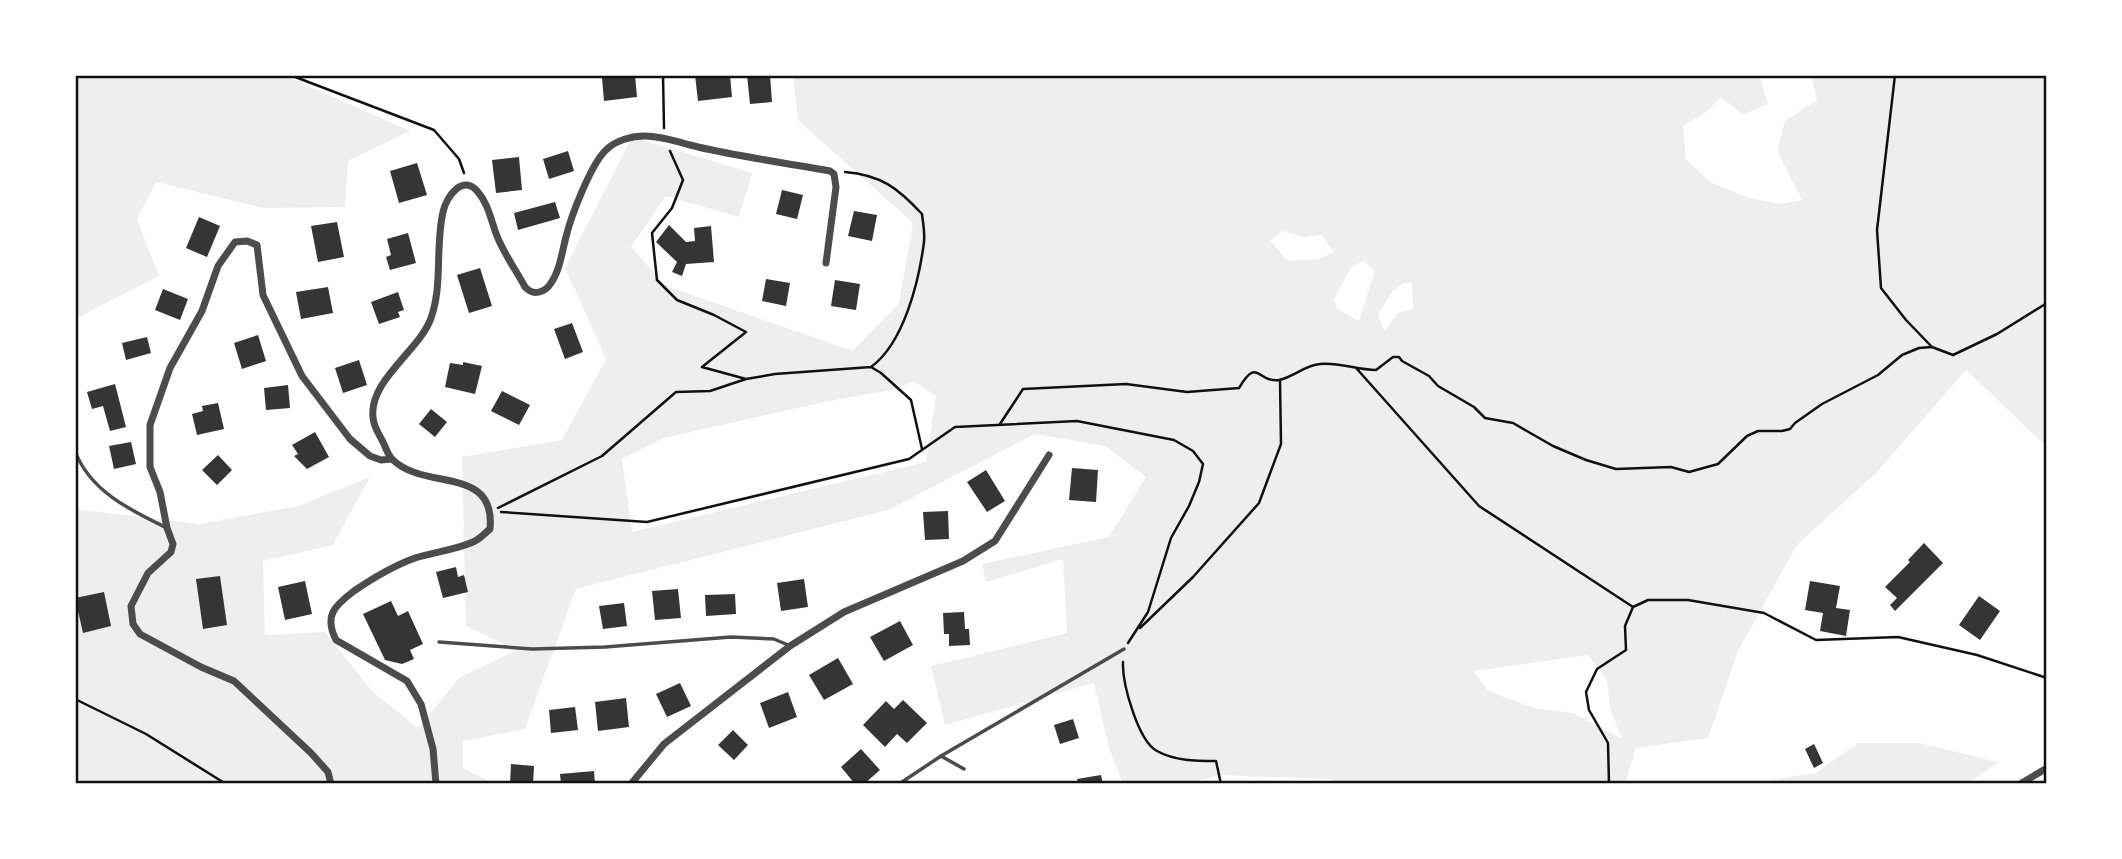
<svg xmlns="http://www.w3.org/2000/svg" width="2122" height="859" font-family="'DM Sans',sans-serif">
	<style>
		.green { fill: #eee; fill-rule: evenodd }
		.building { fill: #353535 }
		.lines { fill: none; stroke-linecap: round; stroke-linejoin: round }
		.path { stroke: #111; stroke-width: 2.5 }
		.service { stroke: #4c4c4c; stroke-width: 3.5 }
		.minor { stroke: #4c4c4c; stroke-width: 7 }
		.neatline { fill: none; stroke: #111; stroke-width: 2.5 }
	</style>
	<rect width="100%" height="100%" fill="#fff"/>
	<path class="green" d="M75,75H284L410,131L348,161L345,207L263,208L156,182L137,219L159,276L75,319Z
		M793,75H1759L1768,104L1743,115L1721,97L1708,111L1683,126L1686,159L1710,182L1749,198L1780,204L1802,200L1777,151L1785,121L1817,100L1811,75H2047V447L1966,370L1876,473L1797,545L1738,651L1708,738L1636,748L1625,784H1333L1332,779L1219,775L1188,784H1123L1109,748L1094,683L945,725L931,666L1067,633L1063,559L986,582L982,564L1109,537L1146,477L1105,446L1035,434L888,510L576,589L525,729L463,741V768L495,784H75V509L199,524L298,506L370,477L333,545L263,561L265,635L325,632L372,691L418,728L459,678L516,650L466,626L462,457L562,440L606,359L565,268L632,137L752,173L739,217L666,196L631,247L666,286L853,351L899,303L913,223L798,120ZM1282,231L1303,237L1322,235L1334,252L1319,259L1288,261L1270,241ZM1364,261L1375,271L1359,321L1337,309L1334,299L1352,266ZM1403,283H1412L1413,309L1397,313L1385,332L1378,315L1391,293ZM913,381L936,396L926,462L632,532L622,459L664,438L829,401L898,389ZM1588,655L1607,681L1610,708L1622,739L1573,713L1535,708L1488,691L1474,671Z
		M1858,743H1920L1998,762L1967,784H1745L1816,773Z"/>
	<path class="building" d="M635,75L637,97L604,101L602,78Z
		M695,75H730L732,97L698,101Z
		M747,75H770L772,102L750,104Z
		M568,151L574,171L549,179L543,159Z
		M519,157L522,190L496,193L492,160Z
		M417,163L427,195L399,203L390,171Z
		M782,190L803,195L797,219L776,214Z
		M555,202L560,218L518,230L514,213Z
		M854,211L877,215L872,241L848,236Z
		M199,217L220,226L207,257L186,248Z
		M337,222L344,257L318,262L311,226Z
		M669,225L686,242L695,241L694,228L711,226L714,262L686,264L682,276L672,272L677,262L656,242Z
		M408,233L416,263L390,270L386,257L391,255L387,239Z
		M480,268L492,306L469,313L457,275Z
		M766,279L790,283L786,306L762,301Z
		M835,280L860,284L856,310L831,306Z
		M328,287L333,313L301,319L296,292Z
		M163,289L188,299L180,320L155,310Z
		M398,292L404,310L398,312L400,317L379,324L371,302Z
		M572,323L583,352L565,359L554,329Z
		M258,335L266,361L242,369L234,343Z
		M147,337L151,353L126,360L122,343Z
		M359,360L367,385L343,393L335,368Z
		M463,362L482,366L475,394L445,387L450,363L463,365Z
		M115,384L126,427L110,431L103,406L92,409L87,392Z
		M288,385L290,408L266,410L264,388Z
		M502,391L530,405L519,425L491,411Z
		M218,403L224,429L197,435L192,414L203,411L202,406Z
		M431,409L447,422L435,437L419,424Z
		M315,432L329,457L307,469L294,456L298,454L292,445Z
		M131,442L136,464L114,469L109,446Z
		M218,455L232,470L217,485L202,470Z
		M1072,468L1098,470L1096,502L1069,500Z
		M986,470L1005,501L987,512L967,482Z
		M948,511L949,539L925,540L923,512Z
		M1924,543L1943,563L1895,611L1890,605L1897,598L1885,587L1910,562L1908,560Z
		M456,567L458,577L464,575L468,592L443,598L436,572Z
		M220,576L227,625L203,629L196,579Z
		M804,579L808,607L781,611L777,583Z
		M305,581L312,614L285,620L278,587Z
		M1810,581L1840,586L1836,608L1850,610L1846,636L1820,631L1823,613L1805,610Z
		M678,589L681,618L655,620L652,591Z
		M104,592L111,626L83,633L75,598Z
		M735,594L736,614L706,616L705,595Z
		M1979,596L2000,611L1980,640L1959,625Z
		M391,601L398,616L408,611L423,644L410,650L414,659L402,664L385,660L363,614Z
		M624,603L627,626L603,629L599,606Z
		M964,612L965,629H969L970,645L949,646V634H944L943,613Z
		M900,621L913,645L884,661L870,637Z
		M838,658L853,684L824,700L809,675Z
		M680,683L691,706L667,717L656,694Z
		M788,692L797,717L769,728L760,703Z
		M626,698L629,727L598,731L595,702Z
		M903,700L927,723L907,743L897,734L885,747L863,725L886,701L894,709Z
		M575,707L578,730L551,733L549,710Z
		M1073,719L1079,738L1060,744L1054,725Z
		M733,730L748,745L734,760L718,745Z
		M1814,744L1823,763L1814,768L1805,749Z
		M861,749L880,770L864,784H855L841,767Z
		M511,764L534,766L533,784H510Z
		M594,771L595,784H561L560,774Z
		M1101,775L1103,784H1078L1077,779Z"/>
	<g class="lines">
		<path class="path" d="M290,75L434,130L459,159L464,173
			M663,75L664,128
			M1895,75L1877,230L1881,288L1906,320L1932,347
			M845,172C881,175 898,188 922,214C923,223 925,233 924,242C919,281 904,343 871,367
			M1357,369L1479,506L1633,607
			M746,379L775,374L871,367L881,373L911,400L922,449
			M1000,424L1023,389L1126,384L1187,392L1239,388C1258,356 1257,383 1279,380C1294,377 1305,365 1320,364C1339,362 1357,370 1376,370L1393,357H1399L1402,361L1429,376L1438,386L1474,407L1485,418L1513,423L1553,446L1586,460L1616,469L1671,467L1689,472L1718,464L1747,436L1758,431H1782L1790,429L1795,423L1822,404L1878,375L1902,355L1919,348L1932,347L1953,355L1997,334L2047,303
			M498,508L602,456L676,392L710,391L746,379L702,367L746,332L714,315L677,300L657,280L652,233L672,208L683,180L670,151
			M501,512L647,522L909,459L955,427L1077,421L1174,440L1193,451L1203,464L1199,482L1189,506L1171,538L1148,612L1128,643
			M1140,628L1193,577L1259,503L1281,444L1280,380
			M1123,662C1122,683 1138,741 1157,751C1175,761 1196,761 1216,761L1221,784
			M75,699L146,734L226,784
			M1609,784L1608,743L1589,710L1586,692L1597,669L1626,650L1625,626L1633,607L1648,600H1688L1764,613L1816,640L1898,637L1977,655L2047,678"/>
		<path class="service" d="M75,451C90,491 130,510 165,527
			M439,642L532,649L605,647L731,637L774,639L788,645
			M941,756L964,769
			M899,784L941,756L1124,649"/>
		<path class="minor" d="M331,784L328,772L311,753L234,681L201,667L140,634L133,624L131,606L148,573L171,552L173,544L167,528L160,492L150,467V425L170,368L202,311L218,266L235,242L247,241L257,245L263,295L302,376L350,439L370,456L381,460L391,459
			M436,784L433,749L421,704L407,681L336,640C324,616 334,606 354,591C373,578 393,566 415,558C434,552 455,550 473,542C480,539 484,534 490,529C496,465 425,491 393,460C388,456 386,448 383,442C379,434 373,426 373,417C369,380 420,350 431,318C443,284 435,247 443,212C446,197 463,173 478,192C489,205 491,221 497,236C504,254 516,270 525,287C533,296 545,293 551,283C560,270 562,252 566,237C571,216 591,164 606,150C616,140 632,136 645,136C664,136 680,143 698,147C741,157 786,163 830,171L834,174L836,187L826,263
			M631,784L664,744L790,646L844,612L963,561L995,541L1049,455
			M2020,784L2047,768"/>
	</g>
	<rect width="2122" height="859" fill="none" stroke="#ffffff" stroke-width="154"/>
	<rect x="77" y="77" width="1968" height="705" class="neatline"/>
</svg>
